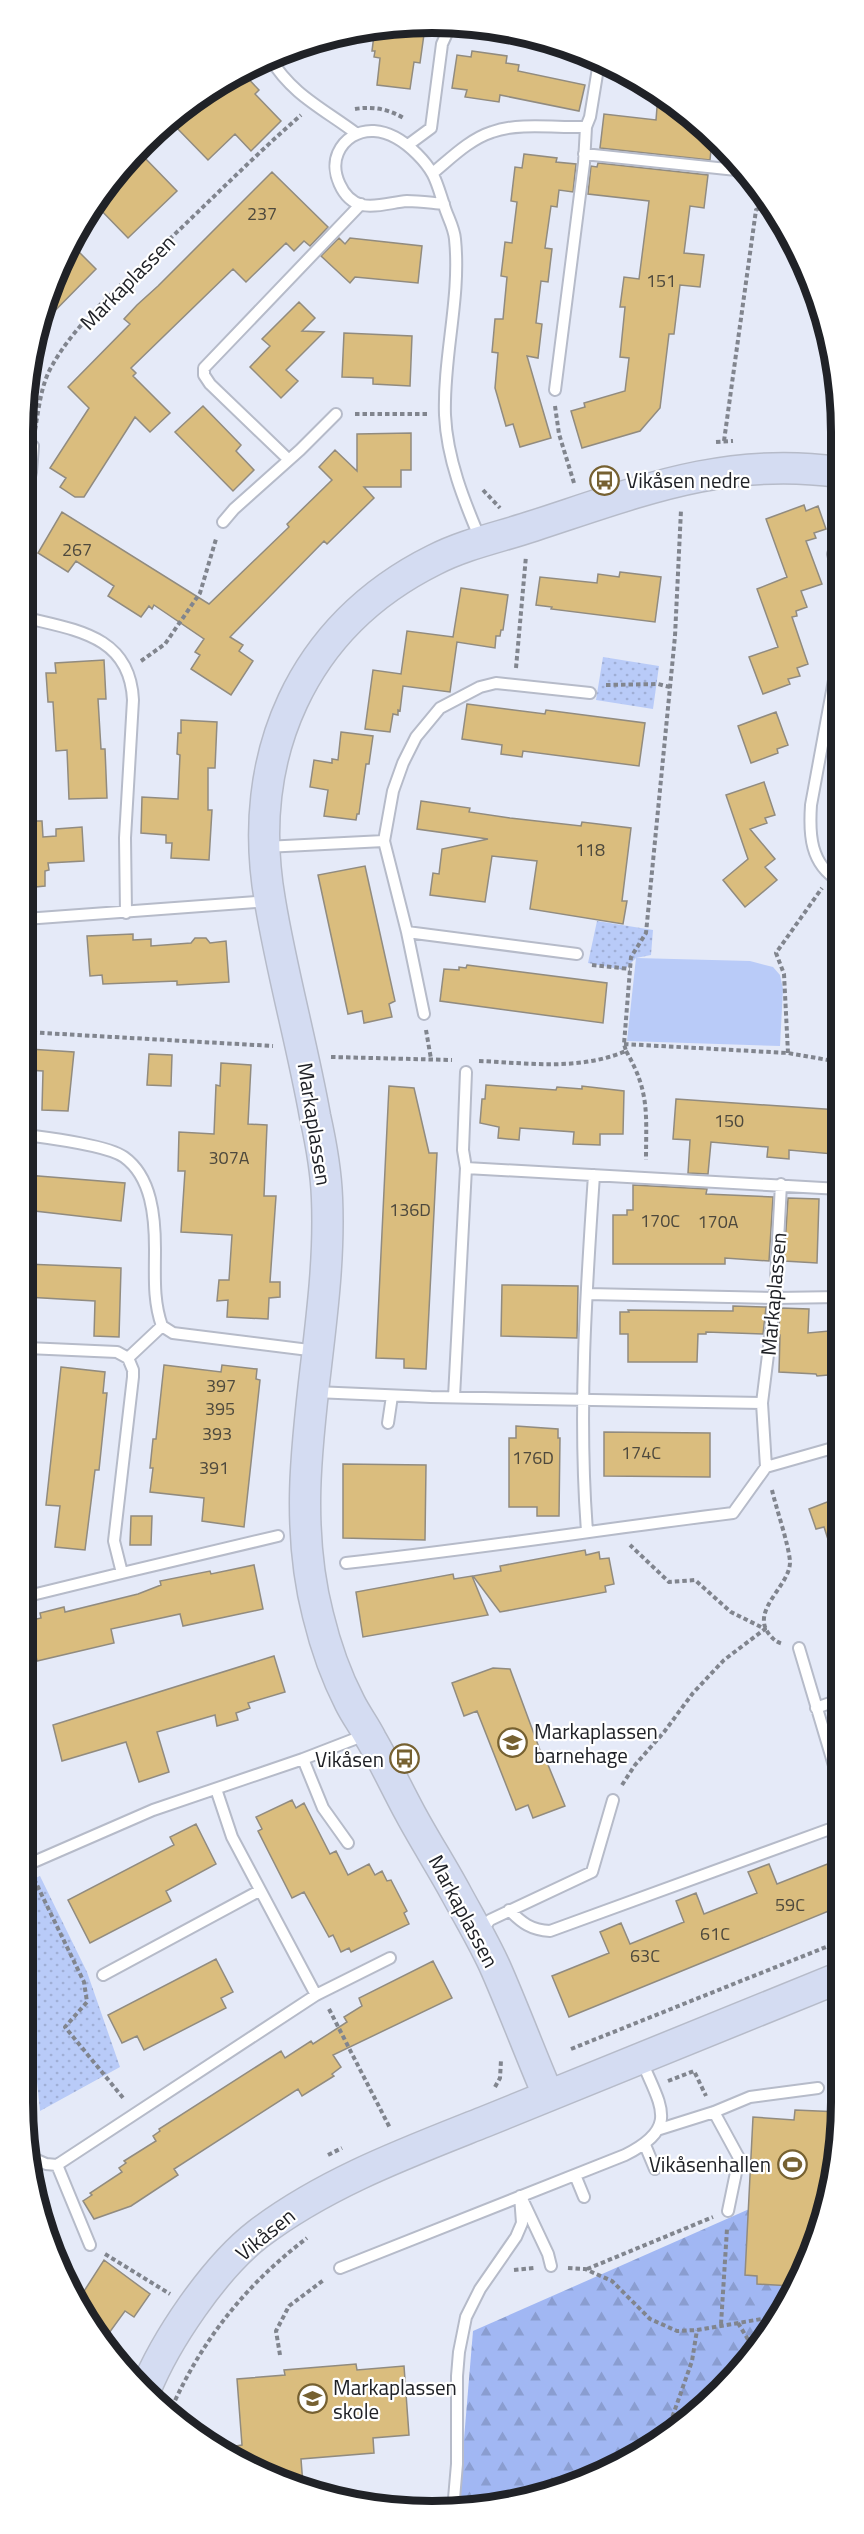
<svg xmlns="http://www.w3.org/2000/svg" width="864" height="2534" font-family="'Titillium Web',sans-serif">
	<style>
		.green { fill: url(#green-dots) }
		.forest { fill: url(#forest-firs) }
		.pitch { fill: #b9cbf8 }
		.building { fill: #dabd7e; stroke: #918b7f; stroke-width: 1.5 }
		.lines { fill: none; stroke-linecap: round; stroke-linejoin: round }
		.lane-casing { stroke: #b6bbc9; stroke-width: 14 }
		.secondary-casing { stroke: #b6bbc9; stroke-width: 33 }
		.path { stroke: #81858e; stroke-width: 4; stroke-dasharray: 4.5 3; stroke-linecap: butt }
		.lane { stroke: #fff; stroke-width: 10 }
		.secondary { stroke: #d4dcf2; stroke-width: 30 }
		.labels { text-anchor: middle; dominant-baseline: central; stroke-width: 4.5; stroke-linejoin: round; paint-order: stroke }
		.number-label { font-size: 18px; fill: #4e493d }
		.street-label { font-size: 21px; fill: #202227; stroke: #fff }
		.poi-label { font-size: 21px; fill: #202227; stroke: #fff; text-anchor: start }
		.rim { fill: none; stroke: #202227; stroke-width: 8 }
	</style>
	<defs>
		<pattern id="green-dots" width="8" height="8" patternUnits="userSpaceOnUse" patternTransform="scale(1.5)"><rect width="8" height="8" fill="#b9cbf8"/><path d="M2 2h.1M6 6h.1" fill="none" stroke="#9faed5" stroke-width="1.8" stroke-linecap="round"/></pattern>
		<pattern id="forest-firs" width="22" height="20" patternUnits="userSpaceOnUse" patternTransform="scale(1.5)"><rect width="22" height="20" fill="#a1b7f3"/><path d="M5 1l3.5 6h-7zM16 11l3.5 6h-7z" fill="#8a9dd0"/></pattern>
	</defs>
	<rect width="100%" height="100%" fill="#e5eaf8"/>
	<path class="green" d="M603,657L659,666L653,709L596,700Z
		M597,921L653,930L651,955L636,958L624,970L588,963Z
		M40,1876L87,1972L120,2067L40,2111L30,2013L29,1881Z"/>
	<path class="forest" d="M822,2177L828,2208L772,2330L722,2391L660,2442L538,2498L458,2511L473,2331Z"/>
	<path class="pitch" d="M636,958L750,961L773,967L780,975L783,989L780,1046L627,1041Z"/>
	<path class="building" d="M414,25L425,27L420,63L414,62L410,89L377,85L380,58L374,57L375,51H372L375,27Z
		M472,51L507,56L506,63L519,65L518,71L585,85L579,111L500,95L499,102L465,97L467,90L452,88L457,55L471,57Z
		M241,71L259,90L255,94L281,121L251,151L235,134L208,160L174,125L213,87Z
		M658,95L712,139L710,160L600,148L604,114L656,120Z
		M524,154L557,158L556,162L576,164L573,192L559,190L557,207L551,206L545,248L552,249L548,282L541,281L536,323L542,324L538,358L527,356L551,438L520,447L513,424L506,426L495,388L498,353L492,352L495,319H503L507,277L501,276L505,242L512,243L517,202L511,201L515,167L522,168Z
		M143,156L177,191L128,238L94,203Z
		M598,163L708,175L704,208L690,206L684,253L704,255L700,287L680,285L674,334H669L660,408L640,431L582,448L571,411L585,407L584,403L625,391L629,358L620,357L625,307H620L624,277L639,279L649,201L588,194L591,166L597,167Z
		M272,172L328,227L310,246L304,241L294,251L286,243L246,282L233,269L131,368L136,373L133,376L170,413L150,432L135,417L84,497H75L60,487L66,478L50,468L89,408L68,387L130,324L124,319L137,305L158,286Z
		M339,238L345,244L350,238L422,246L418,283L355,277L350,283L321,256Z
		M70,243L96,269L36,330L65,251Z
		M299,302L315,318L302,331L324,332L286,370L298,381L281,398L250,367L270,346L262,339Z
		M344,333L412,336L410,386L373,384V378L342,377Z
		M203,406L241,445L236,451L254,470L233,491L175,432Z
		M411,433V470H401V487H364L374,498L327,544L324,541L230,637L243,645L239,651L253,661L231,695L191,669L200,655L195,652L204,639L154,605L152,609L149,606L141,617L108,596L114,586L76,561L68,572L38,553L62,512L209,604L289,527L287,524L332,480L319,467L335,450L357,471V434Z
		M804,505L806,511L818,506L826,529L814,533L816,538L806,541L822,584L801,591L807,607L796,611L797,616L792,617L808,664L797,668L800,676L788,679L790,684L763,694L749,657L778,647L757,589L787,577L766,519Z
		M620,572L661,577L655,622L551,609L552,607L536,605L540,577L597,583L598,574L619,577Z
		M461,588L508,595L503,630H501L500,636H496L495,648L457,642L450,692L403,686L400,711L398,710V715L393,714L390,732L365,729L373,670L401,674L407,631L453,637Z
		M104,660L106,699H98L101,749H105L107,798L69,799L67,750L56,751L53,702H48L46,673H56L55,663Z
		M467,704L545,714L546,710L645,723L639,766L523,751L522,757L501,754L502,745L462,739Z
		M776,712L788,745L777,749L778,753L751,763L738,726Z
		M181,720L217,722L215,768H208V810H212L209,860L171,858L172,843H166V835L141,833L142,797L178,799L180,755L177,754L178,733H181Z
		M341,732L373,736L369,764H366L359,814H357L356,820L324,816L328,790L310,787L314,760L332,763V759L338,760Z
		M764,782L775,815L765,818L767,823L750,829L775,859L765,867L777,880L745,907L723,880L748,859L726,795Z
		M421,801L470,808L469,812L510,818L581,826L582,822L631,828L622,901H627L623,924L530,909L537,861L492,856L485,902L430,895L433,873L439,874L442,849L488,839L417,829Z
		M24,821H42L43,837L56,836V829L82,827L84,861L48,863L49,870L45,871V886L25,888Z
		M365,866L395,1001L389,1004L392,1017L364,1023L362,1011L348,1014L318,875Z
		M133,934V940L151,939V946L191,943L195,938H206L210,943L226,941L229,982L177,985V981L103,984L102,975L90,976L87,936Z
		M467,965L607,983L603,1023L440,1001L444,969L459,970V967L466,968Z
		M29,1049L74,1052L68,1111L42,1110L43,1071L27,1070Z
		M149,1054L172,1055L171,1086L147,1085Z
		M221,1063L251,1065L248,1124L267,1125L264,1196H276L270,1282H280V1297L269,1298L268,1319L227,1317L228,1300L217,1301L219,1280H229L232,1235L181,1232L185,1171H178L179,1132L214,1134L216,1085L220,1086Z
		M486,1085L556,1090L557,1087L582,1089V1086L624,1091L623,1134H600V1145L573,1144L574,1132L520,1128L519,1140L498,1138L499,1127L480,1123L482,1099H485Z
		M389,1086L414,1088L429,1153H437L426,1369L404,1368V1359L376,1358Z
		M676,1099L839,1110L840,1151H833V1154L789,1150V1159L767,1157L768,1147L711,1142L708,1174L688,1173L690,1140L673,1139Z
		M26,1175L125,1183L121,1221L26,1210Z
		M633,1185L707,1189L706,1194L773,1197L769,1261L725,1258V1264H613V1215H627V1210H633Z
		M788,1198L819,1199L817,1263L784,1261Z
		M26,1264L121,1268L119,1337L94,1336L95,1301L26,1297Z
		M502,1285L578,1286L577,1338L501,1336Z
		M733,1306L766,1307L763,1334L706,1332V1334H698L697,1362H628V1334H620V1312H629L628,1310L733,1311Z
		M781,1308L809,1309L808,1333L840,1330V1374L817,1376L816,1374L779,1372L780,1335L778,1334Z
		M164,1365L221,1372L222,1365L257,1369L256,1379L260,1380L244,1527L202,1521L204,1498L150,1492L153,1468H150L153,1439H156Z
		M61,1367L105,1372L103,1393H107L99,1470H95L85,1550L55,1547L60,1506L46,1505Z
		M516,1426L558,1429V1438H560L559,1516H537V1507H509V1438H516Z
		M604,1432L710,1433V1477L604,1476Z
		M343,1464L426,1465L425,1540L343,1538Z
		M840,1497V1563L836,1564L824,1527L816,1529L809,1509Z
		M131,1516H152L151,1545H130Z
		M585,1550L586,1555L599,1552L600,1559L609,1558L614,1584L605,1586L606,1592L500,1612L473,1576L501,1571L500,1566Z
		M254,1565L263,1609L183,1626L180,1614L111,1629L114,1643L37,1661L28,1621L41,1618L40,1613L64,1607L65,1612L138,1594L161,1585L160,1581L210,1571L211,1574Z
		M453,1574L454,1579L472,1576L488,1615L363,1637L356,1592Z
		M274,1656L285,1692L248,1703L250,1708L236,1713L238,1720L217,1726L215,1715L157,1732L169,1772L139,1782L126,1742L62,1761L53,1725Z
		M493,1668L510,1669L544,1761L546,1760L565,1806L533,1818L528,1805L516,1810L477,1711L464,1716L452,1683Z
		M292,1800L296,1808L304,1803L330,1854L336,1851L348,1875L369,1864L375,1875L382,1871L387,1881L391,1880L407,1911L404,1913L409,1924L351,1952L349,1948L341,1952L333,1935L329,1937L304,1892L292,1898L258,1831L262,1829L256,1817Z
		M196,1824L216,1864L166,1891L171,1901L90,1943L68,1900L174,1845L170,1837Z
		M835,1861L841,1876V1906L569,2017L552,1976L609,1953L600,1932L621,1923L630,1944L684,1922L676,1901L696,1893L704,1914L757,1893L748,1872L769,1864L777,1884Z
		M216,1959L233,1992L221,1998L226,2008L144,2050L137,2036L122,2043L108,2015Z
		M433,1961L452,1998L333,2055L341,2067L332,2074L334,2076L302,2096L298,2089L174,2169L178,2175L131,2206L94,2219L83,2201L92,2195L90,2193L122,2172L119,2168L126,2163L124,2161L156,2141L153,2136L160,2131L159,2129L281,2051L285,2058L311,2041L313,2044L347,2022L344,2017L362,2006L359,1998Z
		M795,2110L840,2112L828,2208L792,2286L757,2284V2276L745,2275L753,2117L794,2120Z
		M104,2260L150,2294L134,2317L125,2311L104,2340L79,2299Z
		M356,2364L357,2370L404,2366L409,2435L373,2438L374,2453L301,2459L303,2485L251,2469L237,2461L236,2446L242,2445L237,2379L285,2375L284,2370Z"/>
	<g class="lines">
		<defs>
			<path id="lane" d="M270,58C292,95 324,109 357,134
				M586,127L590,117L599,62
				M408,145L431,128L442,44L447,33L456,23
				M584,154L746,171
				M434,172C451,158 470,139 492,132C519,122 557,128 586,127L584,163L555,390
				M444,204C432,203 419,201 407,201C393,202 377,208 362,205C342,200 330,171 338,153C344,139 358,130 374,131C390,132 405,142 417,154C435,172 436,181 444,205C447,216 454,227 455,239C461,298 443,356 445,415C447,459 464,501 481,541
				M288,459L210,384L204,375V368L361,204
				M23,507L31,472L33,446
				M223,522L234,509L300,450L336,414
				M833,554L838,572
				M23,617C75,630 130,635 133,700L125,838L126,913
				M839,653L811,805C809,834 810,864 839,881
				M265,847L384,841
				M25,919L270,901
				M407,932L577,954
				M424,1014L407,932L384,841L393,791L403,763L416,737L440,708L480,687L496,683L590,693
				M466,1072L463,1150L466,1168
				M26,1135C48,1138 107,1145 124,1157C152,1177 155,1218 155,1249C155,1276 153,1301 162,1326L173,1333L317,1351
				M587,1294L775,1298L840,1297
				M27,1348L117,1352L128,1358
				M315,1392L431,1397L762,1403
				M454,1397L466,1168L840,1189
				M388,1423L392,1396
				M766,1467L762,1403L775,1298L781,1184
				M587,1531C578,1414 586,1292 594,1175
				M346,1563C475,1549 604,1529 733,1513L766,1467L840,1446
				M122,1573L278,1536
				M28,1596L122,1573L114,1541L133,1377V1370L128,1358L162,1326
				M799,1648L841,1789
				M816,1708L841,1699
				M303,1759L323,1808L348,1843
				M216,1789L232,1837L316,1995
				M29,1864L153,1810L303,1759L365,1735
				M509,1910C522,1923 531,1930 550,1931L841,1825
				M480,1933L490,1920L592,1872L613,1800
				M103,1975L259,1891
				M714,2112L739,2158L728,2211
				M660,2129L714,2112L750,2097L818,2088
				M645,2145L655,2169
				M30,2157L46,2164L57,2165L316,1995L390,1958
				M57,2165L90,2245
				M575,2175L584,2197
				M523,2201L548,2254L551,2266
				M340,2268L625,2155C681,2127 660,2106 641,2059
				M453,2510L457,2464V2376L459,2352L466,2317L480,2289L516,2237L522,2223L520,2196"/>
			<path id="secondary" d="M548,2095C530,2053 514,2010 496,1969C485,1944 470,1919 457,1895C442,1867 425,1841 410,1813C397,1789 385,1763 371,1739C365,1727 356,1715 350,1703C336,1676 325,1644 318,1615C282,1476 333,1338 327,1198C326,1170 321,1143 315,1116C302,1044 282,973 270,901C245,757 301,626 434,560C465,544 500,537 533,526C638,492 725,456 838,472
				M145,2391C165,2341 214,2268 258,2234C325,2183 406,2153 484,2122C603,2073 722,2025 841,1977"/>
		</defs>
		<use href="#lane" class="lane-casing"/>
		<use href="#secondary" class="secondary-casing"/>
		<path class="path" d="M355,109C373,106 389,109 405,119
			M555,406L559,434L574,483
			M355,414H428
			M35,430C39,408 41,383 53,364C78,320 122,285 158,250C206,205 252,158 301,115
			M724,441L756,210L768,204
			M716,442L733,441
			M483,490L500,508
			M141,661L165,644L200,593L216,539
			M516,668L526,556
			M606,685L658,684L670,687
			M592,965L630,969
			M426,1030L431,1059
			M25,1032L273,1046
			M624,1044L788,1053L839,1062
			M626,1051C650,1092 646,1115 646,1160
			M788,1053L784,974L776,953L822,888
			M331,1057L452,1060
			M479,1061C529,1063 578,1071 626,1051L624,1044L631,957L646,933L675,636L681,510
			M772,1490C776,1508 789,1545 790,1562C790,1586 750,1610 769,1634C774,1640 776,1642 783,1644
			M622,1785L635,1765L664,1732L693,1693L724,1660L765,1629L731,1612L695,1580L669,1582L630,1545
			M34,1879L84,1982L87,2002L65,2027L124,2099
			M329,2009L390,2128
			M571,2049L841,1941
			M668,2081L694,2071L706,2096
			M495,2087L500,2078L501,2060
			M328,2155L342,2148
			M105,2254L170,2294
			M568,2268L585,2269L612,2281L650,2319L677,2331L697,2330L779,2316
			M587,2269L713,2217
			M514,2270L534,2268
			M738,2323L755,2351
			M721,2324L727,2229
			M280,2355L276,2331L289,2306L325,2279
			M169,2414C200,2342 245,2285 307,2238
			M665,2438L692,2361L697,2330"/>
		<use href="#lane" class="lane"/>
		<use href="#secondary" class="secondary"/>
	</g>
	<defs>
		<symbol id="bus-ring" viewBox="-11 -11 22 22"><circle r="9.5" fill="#fff" stroke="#766131" stroke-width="1.5"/><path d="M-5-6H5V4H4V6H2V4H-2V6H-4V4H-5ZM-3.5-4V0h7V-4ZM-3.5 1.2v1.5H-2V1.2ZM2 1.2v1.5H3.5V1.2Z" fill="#766131"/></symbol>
		<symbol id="school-ring" viewBox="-11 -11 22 22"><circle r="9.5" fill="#fff" stroke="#766131" stroke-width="1.5"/><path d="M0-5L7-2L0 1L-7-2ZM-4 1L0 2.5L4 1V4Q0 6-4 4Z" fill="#766131"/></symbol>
		<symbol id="stadium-ring" viewBox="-11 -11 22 22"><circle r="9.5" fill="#fff" stroke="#766131" stroke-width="1.5"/><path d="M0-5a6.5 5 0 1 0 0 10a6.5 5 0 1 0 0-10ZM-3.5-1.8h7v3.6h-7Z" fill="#766131"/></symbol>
	</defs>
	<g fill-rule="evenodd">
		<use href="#bus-ring" x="588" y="464" width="33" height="33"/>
		<use href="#school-ring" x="496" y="1726" width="33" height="33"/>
		<use href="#bus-ring" x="388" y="1742" width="33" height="33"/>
		<use href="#stadium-ring" x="776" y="2148" width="33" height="33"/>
		<use href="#school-ring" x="296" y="2382" width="33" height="33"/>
	</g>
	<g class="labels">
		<g class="number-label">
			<text x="262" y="213">237</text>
			<text x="661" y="280">151</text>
			<text x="77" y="549">267</text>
			<text x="590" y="849">118</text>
			<text x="729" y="1120">150</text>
			<text x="229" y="1157">307A</text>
			<text x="410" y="1209">136D</text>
			<text x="660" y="1220">170C</text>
			<text x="718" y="1221">170A</text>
			<text x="221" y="1385">397</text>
			<text x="220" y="1408">395</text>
			<text x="217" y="1433">393</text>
			<text x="641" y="1452">174C</text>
			<text x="533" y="1457">176D</text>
			<text x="214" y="1467">391</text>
			<text x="790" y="1904">59C</text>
			<text x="715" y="1933">61C</text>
			<text x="645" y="1955">63C</text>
		</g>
		<g class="street-label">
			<text transform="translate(127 282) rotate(-45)">Markaplassen</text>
			<text transform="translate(315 1124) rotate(81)">Markaplassen</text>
			<text transform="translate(773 1294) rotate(-85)">Markaplassen</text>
			<text transform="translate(464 1911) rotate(62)">Markaplassen</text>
			<text transform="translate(265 2234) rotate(-39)">Vikåsen</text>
		</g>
		<g class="poi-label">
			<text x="626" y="480">Vikåsen nedre</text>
			<text x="534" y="1731">Markaplassen<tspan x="534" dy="24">barnehage</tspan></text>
			<text x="384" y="1759" text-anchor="end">Vikåsen</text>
			<text x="771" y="2164" text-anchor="end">Vikåsenhallen</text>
			<text x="333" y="2387">Markaplassen<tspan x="333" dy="24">skole</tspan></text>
		</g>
	</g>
	<path d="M0 0H864V2534H0ZM432 33H432A399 399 0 0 1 831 432V2102A399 399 0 0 1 432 2501H432A399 399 0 0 1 33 2102V432A399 399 0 0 1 432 33Z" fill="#fff" fill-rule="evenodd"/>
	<path class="rim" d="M432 33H432A399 399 0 0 1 831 432V2102A399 399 0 0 1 432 2501H432A399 399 0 0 1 33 2102V432A399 399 0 0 1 432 33Z"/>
</svg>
